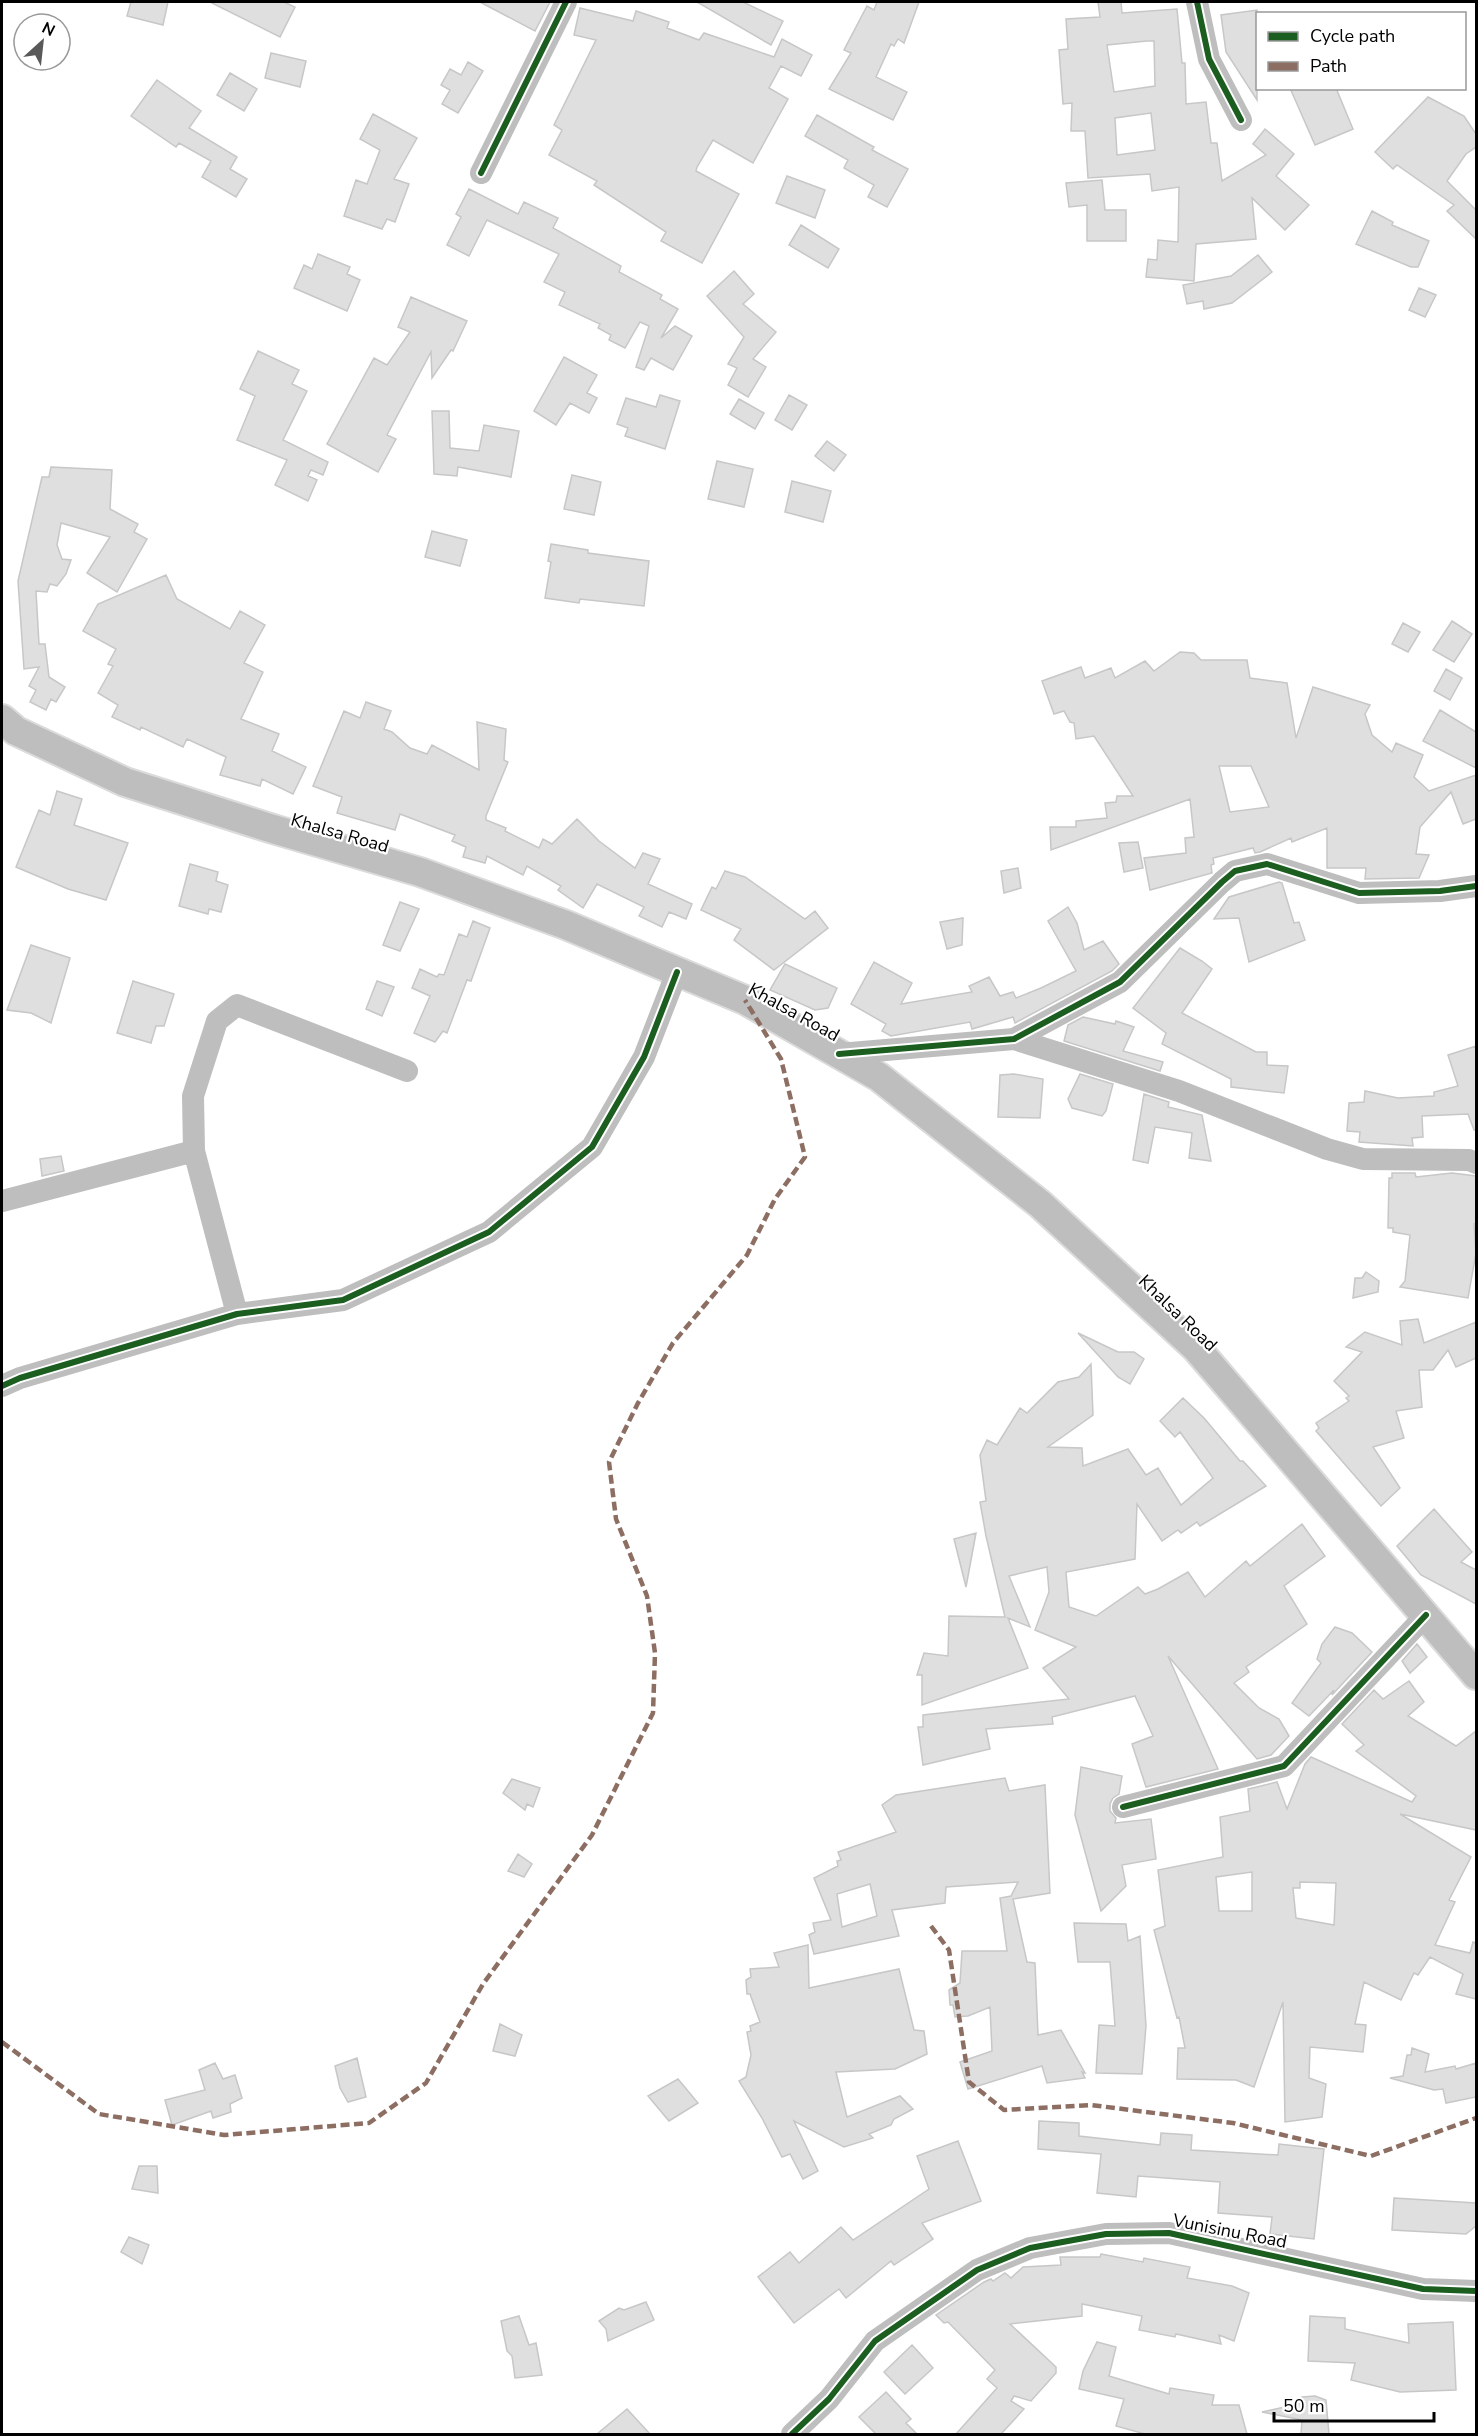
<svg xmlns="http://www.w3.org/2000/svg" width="1478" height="2436" font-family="'Nunito Sans',sans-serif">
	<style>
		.building { fill: #dfdfdf; stroke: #c7c7c7; stroke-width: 1.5; fill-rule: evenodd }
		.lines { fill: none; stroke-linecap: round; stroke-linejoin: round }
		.major-casing { stroke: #dbdbdb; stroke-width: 32 }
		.minor { stroke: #bebebe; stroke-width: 22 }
		.major { stroke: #bebebe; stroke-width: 28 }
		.quiet { stroke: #8d6e63; stroke-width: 4.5; stroke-dasharray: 9 4.5; stroke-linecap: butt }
		.cycleway-casing { stroke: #fff; stroke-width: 10 }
		.cycleway { stroke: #1b5e20; stroke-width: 6 }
		.labels { text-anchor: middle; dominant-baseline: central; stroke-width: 4.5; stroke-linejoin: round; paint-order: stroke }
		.street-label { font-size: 18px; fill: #000; stroke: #fff }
	</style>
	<rect width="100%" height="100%" fill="#fff"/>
	<path class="building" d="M131,2H168L163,25L127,16Z
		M210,2H284L295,7L280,37Z
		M480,2H550L535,31Z
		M697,2H743L783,21L771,45Z
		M877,2H919L904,43L898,39L894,46L891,44L876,77L907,92L893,120L829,89L851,53L844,50L867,6L874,10Z
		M1098,2H1121L1122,13L1177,9L1182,63H1185L1186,104L1206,102L1211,143H1217L1222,181L1266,155L1253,144L1265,129L1294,154L1276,176L1309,205L1285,230L1252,198L1256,239L1196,244L1194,281L1146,277L1148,259L1157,260L1158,240L1178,242L1179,187L1152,191L1150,174L1088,178L1085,131H1071L1072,103L1063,104L1059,50L1068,49L1066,19L1100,17ZM1147,41H1154L1155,86L1114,92L1107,45ZM1151,113L1155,150L1117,155L1115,118Z
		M580,8L633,21L636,11L669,22L667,28L699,40L704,33L774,57L782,39L812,55L801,76L781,66L769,88L788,99L753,163L713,140L697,167L696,171L739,194L702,263L661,241L666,232L594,185L597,181L549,155L562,130L554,125L596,40L574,35Z
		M1257,10V100L1226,52L1221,15Z
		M271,53L306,61L300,87L265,78Z
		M468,62L483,71L458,113L442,104L450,90L441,85L450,69L461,75Z
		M230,73L257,89L244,111L217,95Z
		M157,80L201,111L189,128L237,157L230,169L247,179L236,197L202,177L211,161L179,143L176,147L131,116Z
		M1290,88H1336L1353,129L1315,145Z
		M1428,97L1464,116L1476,134V147L1466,154L1447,181L1476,210V239L1447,211L1454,205L1397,165L1393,169L1375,152Z
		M373,114L417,138L394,179L409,184L395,222L387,219L382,229L344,216L356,180L367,184L380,150L360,139Z
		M817,115L874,147L872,150L908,169L887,207L868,197L874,185L844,168L848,160L805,136Z
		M787,176L825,190L815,218L776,203Z
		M1102,180L1105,210H1126V241H1087V205L1069,207L1066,183Z
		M469,189L518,214L524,202L558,218L553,228L621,266L619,272L662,295L660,299L678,309L661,338L675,326L692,336L673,370L651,358L644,370L636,367L649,326L640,322L625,348L609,340L611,335L598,328L600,324L559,305L565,292L544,282L559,254L487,220L469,256L447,245L461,217L456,214Z
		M1372,211L1393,222L1392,225L1429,241L1418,267H1411L1356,244Z
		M801,225L839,249L828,268L789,245Z
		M318,254L350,267L347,274L360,280L347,311L294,288L304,265L312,269Z
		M1258,255L1272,272L1232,303L1204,309L1203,301L1187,304L1183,285L1231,276Z
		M734,271L754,294L743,304L776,332L753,359L766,367L748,397L728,385L737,368L728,364L744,337L707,296Z
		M1419,288L1436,295L1425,317L1409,310Z
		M411,297L467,321L453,351L451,350L432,378L431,352L387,435L396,439L378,472L327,444L374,358L387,365L410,332L398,327Z
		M258,351L299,370L292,384L307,391L283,440L328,462L323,475L311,470L308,476L317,480L308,501L275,485L287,460L237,440L255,396L240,389Z
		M564,357L597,375L587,393L597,398L589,413L570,403L556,425L534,411Z
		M660,395L680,401L665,449L625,436L628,428L617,424L626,398L656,407Z
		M789,395L807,405L792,430L775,420Z
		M739,399L764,413L755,429L730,414Z
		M432,411H449L450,448L479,451L484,425L519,431L511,477L458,467L457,476L434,474Z
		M827,441L846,455L834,471L815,456Z
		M717,461L753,469L744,507L708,499Z
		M51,467L112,470L110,509L138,524L134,532L147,539L117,592L87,573L110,537L61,523L57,545L62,559L71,560L66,574L57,586L50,584L47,592L36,591L39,644H45L49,677L65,687L56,702L51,699L46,710L30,702L36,690L29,686L39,667L24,669L18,581L42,477H49Z
		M572,475L601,482L594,515L564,509Z
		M792,481L831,491L823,522L785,512Z
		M432,531L467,540L460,566L425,557Z
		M551,544L588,550V553L649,561L644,606L580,599L579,603L545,598L551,562L548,561Z
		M166,575L177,599L230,629L240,611L265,625L244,663L263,672L241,719L279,734L272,751L306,767L293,794L262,779L260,786L220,775L226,757L187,739L183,747L141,727L140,730L112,717L118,705L98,693L113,666L108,664L116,649L83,631L98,604Z
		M1452,621L1472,634L1454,662L1433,650Z
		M1403,623L1420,632L1408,652L1392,644Z
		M1180,652L1194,653L1201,660H1247L1250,678L1287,683L1296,738L1313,687L1370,705L1365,714L1372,735L1392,752L1396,743L1423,755L1414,777L1429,791L1476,775V819L1463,824L1451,792L1420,827L1416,854L1429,855L1419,878L1365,879L1366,868H1327V828L1292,842L1291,838L1260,852L1255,853L1253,848L1213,858L1214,864L1211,865L1212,873L1150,890L1144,858L1186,853L1185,838L1194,837L1190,799L1051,850L1050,827H1076V821L1107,818L1105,803L1116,802L1117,796H1133L1094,736L1076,739L1074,723L1070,722L1064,711L1054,714L1042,681L1081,667L1085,678L1111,668L1115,678L1145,661L1154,671ZM1219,766H1251L1269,807L1230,812Z
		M1446,669L1462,678L1450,700L1434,691Z
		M366,702L391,711L384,729L392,732L410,748L427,754L432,745L479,770L477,722L506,729L504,760L508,762L486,816V820L506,828L505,831L539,848L543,839L552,844L577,819L599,841L635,868L643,853L660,859L648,884L692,904L686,919L669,912L662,927L639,916L644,907L597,884L583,908L558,890L561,886L527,866L523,875L487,856L485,863L463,857L466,847L452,841L455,835L400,814L395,830L337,813L342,797L313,786L344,711L360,718Z
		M1440,710L1476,732V768L1423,741Z
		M57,791L82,799L74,825L128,843L106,900L68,889L16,867L39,810L50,815Z
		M1138,842L1143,868L1124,872L1119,843Z
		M190,864L218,872L216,881L228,885L221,912L209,909L208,914L179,906Z
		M1018,868L1021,888L1004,893L1001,871Z
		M725,871L745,877L805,919L815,911L828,928L774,970L734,940L741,929L701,910L712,887L716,889Z
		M1279,882L1282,883L1294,923L1299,922L1305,940L1249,962L1239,918L1214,919L1229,897Z
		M400,902L419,909L400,951L383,945Z
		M1068,907L1077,923L1084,950L1103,941L1119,964L1112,971L1015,1023L1013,1017L972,1029L970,1022L891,1036L882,1031L886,1024L851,1004L874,962L912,983L901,1004L972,992L969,986L989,977L1000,996L1013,992L1016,998L1041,988L1076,971L1048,921Z
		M963,918L962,945L947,949L940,922Z
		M473,921L490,928L471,981L467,980L447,1033L443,1031L435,1042L414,1033L430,996L412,988L420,969L437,977L439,974L444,975L459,934L467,937Z
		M31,945L70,958L51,1023L31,1013L7,1010Z
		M1180,948L1202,961L1212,969L1182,1013L1256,1052H1267V1065L1288,1066L1284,1093L1231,1087V1079L1162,1044L1166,1033L1133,1008Z
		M785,964L837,988L828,1008L815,1010L770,990Z
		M133,981L174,994L164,1026H156L151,1043L117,1033Z
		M377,981L394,987L382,1016L366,1009Z
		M1083,1017L1115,1024L1116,1021L1134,1027L1123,1051L1163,1062L1160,1071L1064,1041L1068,1025Z
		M1476,1046V1130H1474L1468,1114L1422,1116L1423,1137L1412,1138L1413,1146L1359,1142L1360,1132L1347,1131L1349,1103L1364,1102L1365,1091L1398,1098L1434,1096V1092L1458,1086L1448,1055Z
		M1014,1074L1043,1079L1040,1118L998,1117L1000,1075Z
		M1080,1074L1113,1084L1106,1111L1102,1116L1072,1108L1068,1099Z
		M1144,1094L1169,1102L1168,1107L1202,1115L1211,1161L1189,1158L1192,1133L1155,1127L1148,1163L1133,1160Z
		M61,1156L64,1171L42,1176L40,1159Z
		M1392,1173H1415L1416,1177L1452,1173L1476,1176V1223L1474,1224L1476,1253L1468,1298L1400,1287L1405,1281L1410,1235L1393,1232V1228H1388L1389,1178H1392Z
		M1366,1272L1379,1281L1378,1292L1353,1298L1355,1278H1362Z
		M1418,1319L1424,1343L1476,1322V1358L1456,1367L1448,1350L1433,1370H1419L1422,1407L1396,1411L1404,1438L1373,1447L1400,1488L1381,1506L1316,1431L1319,1428L1316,1423L1349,1401L1346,1398L1349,1396L1334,1381L1362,1352L1346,1347L1365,1332L1402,1345L1400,1321Z
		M1078,1333L1118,1352H1134L1144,1359L1130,1384L1118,1377Z
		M1091,1364L1093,1415L1048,1447L1082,1448L1083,1466L1128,1449L1146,1475L1158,1468L1181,1505L1213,1478L1180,1432L1175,1437L1160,1421L1183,1398L1204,1418L1240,1461H1243L1266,1486L1200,1526L1197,1522L1181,1533L1178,1530L1162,1541L1137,1504L1135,1559L1066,1572L1069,1607L1096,1616L1138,1587L1145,1594L1158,1589L1188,1572L1205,1597L1246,1561L1250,1566L1302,1524L1325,1556L1284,1586L1307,1624L1246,1667L1249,1672L1234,1683L1259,1708L1279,1719L1289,1736L1271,1755L1257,1759L1168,1656L1218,1769L1146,1787L1132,1744L1153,1736L1135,1696L1052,1717L1053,1724L986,1729L990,1749L923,1765L918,1727H923V1715L1069,1699L1043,1668L1076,1647L1035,1630L1049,1592L1047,1567L1009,1576L1030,1627L1008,1618L1028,1668L922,1705V1675H917L924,1653L948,1656L949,1616L1005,1617L986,1536L980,1502L986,1501L980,1455L987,1440L997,1445L1020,1408L1027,1413L1058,1382L1079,1377Z
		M1434,1509L1472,1552L1461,1562L1476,1570V1604L1421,1575L1397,1546Z
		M976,1533L966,1587L954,1539Z
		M1335,1627L1352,1633L1372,1652L1332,1695L1334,1690L1309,1716L1292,1703L1321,1663L1317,1659L1322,1644Z
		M1417,1644L1427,1657L1410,1673L1402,1661Z
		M1409,1681L1424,1702L1408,1716L1456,1746L1476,1731V1830L1400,1814L1471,1857L1449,1900L1455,1902L1435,1945L1470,1953L1473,1942L1476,1943V1999L1456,1994L1463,1974L1430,1957L1418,1975L1414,1973L1401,2000L1364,1982L1355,2024L1366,2025L1363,2052L1310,2047L1309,2078L1326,2084L1322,2117L1285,2122L1283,2002L1254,2087L1236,2080L1177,2079L1178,2048H1185L1179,2017L1177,2018L1154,1930L1165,1926L1158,1870L1223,1857L1220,1817L1250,1811L1248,1789L1277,1782L1287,1809L1305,1764L1311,1757L1412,1802L1416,1796L1356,1751L1364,1745L1342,1724L1374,1690L1383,1699ZM1252,1872V1911H1219L1216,1877ZM1300,1882L1336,1883L1334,1925L1296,1918L1293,1888H1300Z
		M1081,1767L1122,1776L1119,1794L1113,1798L1110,1804V1811L1116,1818L1115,1823L1151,1819L1156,1859L1122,1865L1126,1886L1101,1911L1075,1815Z
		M1005,1778L1009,1791L1045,1785L1050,1893L1013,1899L1027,1962L1035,1963L1038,2035L1061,2030L1085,2073L1082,2072L1085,2078L1047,2083L1042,2066L968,2089L960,2062L992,2051L990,2007L968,2016L955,2017L953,2005H950L949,1990L960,1983L962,1951H1007L1000,1898L1011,1896L1018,1882L946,1887L945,1903L892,1910L899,1936L814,1954L809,1935L815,1932L813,1923L831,1920L814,1878L838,1866L837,1861L841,1860L838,1852L896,1832L882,1805L896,1795ZM870,1884L877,1916L842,1927L837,1894Z
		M512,1779L540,1788L533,1807L527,1804L525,1810L503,1793Z
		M518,1854L532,1864L524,1877L508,1871Z
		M1074,1923L1126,1924L1128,1941L1140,1936L1146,2026L1142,2074L1096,2073L1099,2025L1115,2026L1110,1962H1078Z
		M808,1945L809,1988L899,1969L914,2030L924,2031L927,2054L895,2069L836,2072L847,2117L900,2096L913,2109L894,2119L891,2125L869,2134L873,2138L844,2147L794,2121L818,2171L803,2179L790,2154L782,2157L762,2118L739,2081L746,2077L751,2055L747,2032L751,2031L750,2026L760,2022L750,1994H747L746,1980L751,1977L750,1969L779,1967L774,1953Z
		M500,2024L522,2035L515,2056L493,2051Z
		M1412,2048L1429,2054L1425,2072L1455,2066L1456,2069L1476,2063V2097L1446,2103L1443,2089L1434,2090L1390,2078L1403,2076L1407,2055H1411Z
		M357,2058L366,2097L348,2102L340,2088L335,2066Z
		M215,2063L223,2079L235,2075L242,2098L230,2104L231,2112L213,2118L211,2111L172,2125L165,2100L205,2090L199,2070Z
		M678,2079L698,2103L669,2121L648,2096Z
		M1039,2121L1079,2123V2136L1160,2145L1161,2133L1192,2135L1191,2150L1278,2155L1279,2144L1324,2149L1314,2239L1270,2234L1272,2217L1218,2213L1220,2182L1138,2176L1136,2197L1097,2193L1101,2154L1038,2149Z
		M958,2141L981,2201L922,2223L933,2239L894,2265L891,2261L846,2298L839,2289L794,2323L758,2277L790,2252L799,2263L841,2227L853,2240L929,2189L917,2156Z
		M139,2166H157L158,2193L132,2189Z
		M1394,2198L1476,2203V2226L1466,2234L1392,2230Z
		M129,2237L149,2245L142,2264L121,2252Z
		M1101,2254L1143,2262L1144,2258L1190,2267L1187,2278L1232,2286L1249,2293L1234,2341L1219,2335L1221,2344L1176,2334L1175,2337L1139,2330L1142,2316L1082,2304V2316L1010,2324L1056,2367V2373L1031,2401L1014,2396L1011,2401L1024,2409L1001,2434H956L997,2388L987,2379L995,2370L948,2322L944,2323L936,2315L984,2282L991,2279L993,2281L1005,2273L1011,2278L1023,2267L1061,2265L1060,2257H1100Z
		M646,2302L654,2320L608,2341L606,2329L599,2321L619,2308L624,2310Z
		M519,2316L529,2345L536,2343L542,2375L515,2378L512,2356L507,2351L501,2321Z
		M1310,2316L1345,2318V2329L1409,2343L1408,2324L1453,2322L1456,2390L1400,2392L1351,2380L1355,2363L1308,2361Z
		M1097,2342L1116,2347L1109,2376L1169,2394L1170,2388L1214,2395L1212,2405H1239L1247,2434H1145L1116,2426L1124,2399L1079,2389L1083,2371Z
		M912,2345L933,2368L905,2394L884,2372Z
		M886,2392L911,2419L906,2423L917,2434H876L859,2417Z
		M1315,2396L1326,2400L1329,2434H1301L1302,2420L1262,2412L1302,2403V2397Z
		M627,2409L650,2434H597Z"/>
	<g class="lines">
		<defs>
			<path id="major" d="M2,719L16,731L125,782L273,829L420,872L566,925L745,1000L879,1077L1040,1204L1196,1348L1476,1675"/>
		</defs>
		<use href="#major" class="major-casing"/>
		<path class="minor" d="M1197,2L1209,59L1241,120
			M481,173L566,2
			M1014,1039L1179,1091L1327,1149L1363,1159L1469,1160L1476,1163
			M839,1054L1014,1039L1120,982L1222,882L1235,871L1267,864L1359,893L1440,891L1476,886
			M2,1201L194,1151
			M237,1314L194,1151L193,1096L217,1021L237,1005L407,1071
			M2,1386L20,1378L237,1314L343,1300L489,1232L592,1147L644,1057L677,972
			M1123,1807L1284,1766L1426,1615
			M792,2434L829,2399L875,2341L977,2270L1030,2248L1106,2234L1169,2233L1423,2289L1476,2291"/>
		<use href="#major" class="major"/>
		<path class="quiet" d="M931,1926L949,1950L969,2082L1004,2110L1091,2105L1233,2123L1371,2156L1476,2118
			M2,2042L99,2114L224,2135L369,2123L426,2083L483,1984L592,1835L653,1713L655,1653L647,1596L616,1519L609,1462L638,1403L673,1343L747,1255L775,1199L805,1157L781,1059L745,1000"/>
		<defs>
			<path id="cycleway" d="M1197,2L1209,59L1241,120
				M481,173L566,2
				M839,1054L1014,1039L1120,982L1222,882L1235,871L1267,864L1359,893L1440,891L1476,886
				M2,1386L20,1378L237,1314L343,1300L489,1232L592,1147L644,1057L677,972
				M1123,1807L1284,1766L1426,1615
				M792,2434L829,2399L875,2341L977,2270L1030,2248L1106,2234L1169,2233L1423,2289L1476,2291"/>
		</defs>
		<use href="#cycleway" class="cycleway-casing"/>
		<use href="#cycleway" class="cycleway"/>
	</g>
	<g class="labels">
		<g class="street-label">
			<text transform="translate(340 833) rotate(16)">Khalsa Road</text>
			<text transform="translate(794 1012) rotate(29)">Khalsa Road</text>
			<text transform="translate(1178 1313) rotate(44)">Khalsa Road</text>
			<text transform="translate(1230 2231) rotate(11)">Vunisinu Road</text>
		</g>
	</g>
	<rect width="1478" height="2436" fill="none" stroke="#000000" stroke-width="6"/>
	<rect x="1256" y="12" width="210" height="78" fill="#ffffff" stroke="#999999" stroke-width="1.5"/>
	<rect x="1268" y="32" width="30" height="9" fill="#1b5e20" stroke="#999999" stroke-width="1.5"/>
	<text x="1310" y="42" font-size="18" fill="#000000">Cycle path</text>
	<rect x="1268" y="62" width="30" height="9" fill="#8d6e63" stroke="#999999" stroke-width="1.5"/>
	<text x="1310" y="72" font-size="18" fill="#000000">Path</text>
	<g transform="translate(42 42) rotate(27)"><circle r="28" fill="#ffffff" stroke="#999999" stroke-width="1.5"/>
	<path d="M0-4.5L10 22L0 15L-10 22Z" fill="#595959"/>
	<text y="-9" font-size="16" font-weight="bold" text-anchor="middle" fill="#000000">N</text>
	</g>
	<path d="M1274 2412v9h160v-9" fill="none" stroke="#000000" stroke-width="3"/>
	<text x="1283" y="2412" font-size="18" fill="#000000" stroke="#ffffff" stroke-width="4.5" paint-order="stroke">50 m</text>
</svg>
